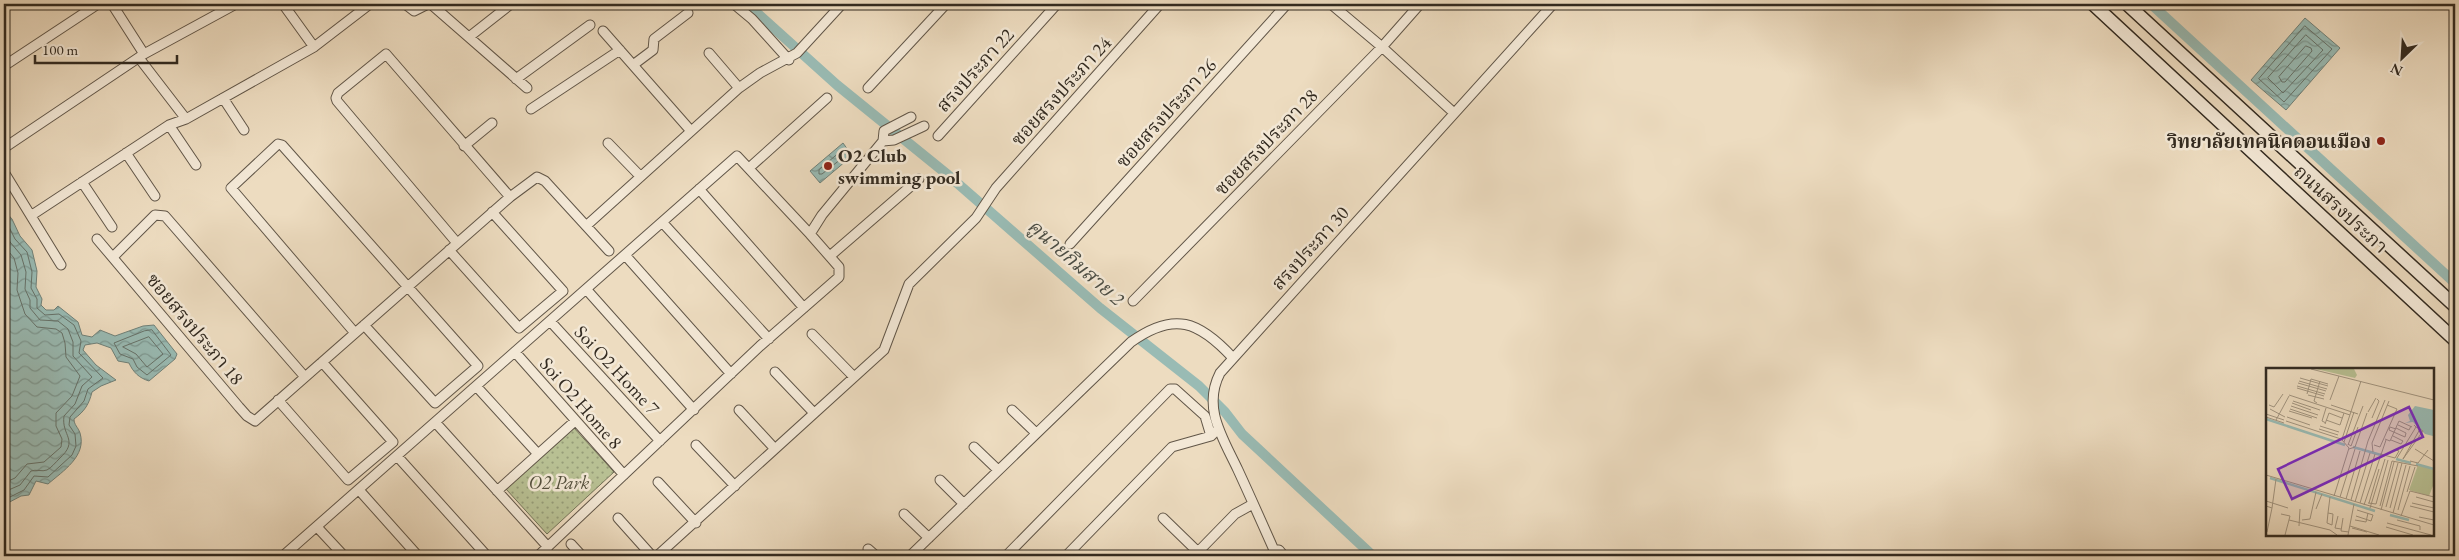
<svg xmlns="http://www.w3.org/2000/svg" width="2459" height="560" font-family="'EB Garamond','Noto Serif Thai',serif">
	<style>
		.park { fill: url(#park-dots); stroke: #75755a }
		.water { fill: url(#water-waves); stroke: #708179 }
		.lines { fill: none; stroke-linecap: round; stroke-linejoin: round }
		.shore { stroke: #66726a; stroke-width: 1 }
		.canal { stroke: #99bbb4; stroke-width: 10 }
		.minor-casing { stroke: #615648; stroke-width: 11 }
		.secondary-casing { stroke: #322a20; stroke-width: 15 }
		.minor { stroke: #f3e8d6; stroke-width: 9 }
		.secondary { stroke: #f3e8d6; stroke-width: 12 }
		.poi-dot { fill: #8f2418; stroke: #f3e8d6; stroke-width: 2 }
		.labels { text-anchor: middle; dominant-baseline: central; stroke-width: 5; stroke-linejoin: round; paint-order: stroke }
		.street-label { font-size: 19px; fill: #322a20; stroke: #f3e8d6 }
		.poi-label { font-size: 19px; font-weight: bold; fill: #322a20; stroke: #f3e8d6; text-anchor: end }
		.park-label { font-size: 19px; font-style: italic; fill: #54503d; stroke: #f3e8d6 }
		.water-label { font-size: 20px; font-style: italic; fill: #4c4e45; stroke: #f3e8d6 }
		.inset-river { fill: none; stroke: #99bbb4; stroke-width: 2.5 }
		.inset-road { fill: none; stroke: #a29580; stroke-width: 1 }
		.view { fill: #7b2cbf; fill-opacity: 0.15; stroke: #7b2cbf; stroke-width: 2.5 }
		.inset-edge { fill: none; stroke: #322a20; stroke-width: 2.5 }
	</style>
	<defs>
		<pattern id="park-dots" width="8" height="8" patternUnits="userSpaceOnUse" patternTransform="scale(1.25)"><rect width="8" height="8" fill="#b8c093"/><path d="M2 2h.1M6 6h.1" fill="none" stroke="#969c78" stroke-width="1.8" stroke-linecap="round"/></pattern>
		<pattern id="water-waves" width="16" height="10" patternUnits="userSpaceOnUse" patternTransform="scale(1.25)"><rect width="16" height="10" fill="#99bbb4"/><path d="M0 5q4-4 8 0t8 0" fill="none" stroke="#7d9892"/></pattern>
	</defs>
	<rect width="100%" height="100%" fill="#eddcc0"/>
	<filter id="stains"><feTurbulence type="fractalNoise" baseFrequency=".004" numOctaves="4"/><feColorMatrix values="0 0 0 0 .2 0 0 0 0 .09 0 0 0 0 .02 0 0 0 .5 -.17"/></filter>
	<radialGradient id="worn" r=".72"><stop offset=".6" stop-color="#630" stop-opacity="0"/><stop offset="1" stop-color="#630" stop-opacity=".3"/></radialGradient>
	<path class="park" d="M574,428L614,472L547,534L506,489Z"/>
	<path class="water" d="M2305,18L2340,48L2286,110L2251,80Z
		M843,143L848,150L846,161L820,183L810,171Z
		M4,210L12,219L20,236L32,250L37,271L36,287L42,299L41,305L46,310H54L58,306L78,322L82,335L92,337L100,330L115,336L143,326L154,325L177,354L175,359L149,381C139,378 133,372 129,363L118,361L111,348L97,343L85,345L83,350L96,365L116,380L101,386L92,392C89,404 85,411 74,419C74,425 78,427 80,433C87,456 63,471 48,484L36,481L29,495L21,496L4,505Z"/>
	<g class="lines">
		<path class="shore" d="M2305,26L2332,49L2284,102L2259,79Z
			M2306,35L2323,50L2283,93L2268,78Z
			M2306,46L2311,48L2312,51L2285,82H2282L2279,77Z
			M838,154L841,155V159L822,174H819V170Z
			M4,217L15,239L27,252L32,272L31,288L37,299V308L45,315L59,314L74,325L81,341L79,353L103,378L88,389L84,401L70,417L69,425L75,434L76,446L72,455L48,477L34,476L24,490L4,500
			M4,228L10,242L21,255L26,272L25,289L30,300V308L40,320L58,321L68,329L73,342V356L92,377L82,386L75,404L64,416C61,436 80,440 59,459C56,462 51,468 47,470C42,472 36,469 31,471L20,485L4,492
			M4,246L14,258L18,273L17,290L25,314L37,327L56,329L62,333L65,343L66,357L80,376L72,396L56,413V426L62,439L61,447L44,462L27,464L15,478L4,483
			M152,330L171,355L147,375L137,367L133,359L120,354L114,343L144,331Z
			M149,337L163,354L147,367L136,354L123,347Z"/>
		<path class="canal" d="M747,4L837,85L948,175L1100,308L1199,386L1225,412L1242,434L1373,556
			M2151,4L2455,283"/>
		<defs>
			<path id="minor" d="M112,4L144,54
				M283,4L314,47
				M405,4L414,11L428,4L432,5L527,88
				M734,4L752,19L789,60
				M1331,4L1382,47L1454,113
				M603,31L691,131
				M469,37L511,4
				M709,53L739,88
				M139,58L186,119
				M633,65L653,50L654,39L688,13
				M4,66L98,4
				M516,79L590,25
				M868,88L946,4
				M223,98L244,130
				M531,109L620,50
				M911,117L884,131L883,141L894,140L924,126
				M169,125L196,165
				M938,136L1057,4
				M608,143L640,176
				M464,146L492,123
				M4,148L144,54L236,4
				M126,153L155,196
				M749,168L827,98
				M4,172L61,265
				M82,182L112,227
				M699,189L804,308
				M32,215L169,125L186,119L314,47L370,4
				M662,222L769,339
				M586,226L739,88L760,73L797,53L842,4
				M97,239L239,407L247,416L255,421L510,197L537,177L545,181L609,251
				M457,243L337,101L336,98L338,93L386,54L510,197
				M1070,244L1287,4
				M449,250L519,328L563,291L492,212
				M625,255L731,374
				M114,256L155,215L165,216L305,377
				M830,256L919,179
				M586,289L694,410
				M1133,301L1382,47L1420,4
				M550,321L660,441
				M355,333L231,188L278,144L282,145L478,366L435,403L364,325
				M812,334L854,377
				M515,352L624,475
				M775,372L814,413
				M476,386L538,454
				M278,400L348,480L393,442L322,362
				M739,410L775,449
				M1012,410L1036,433
				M435,422L548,547
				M696,445L735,486
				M974,447L998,470
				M397,456L487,556
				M940,480L964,504
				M658,482L696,523
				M359,490L418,556
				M497,491L575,421
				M904,514L929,538
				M618,518L652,556
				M1163,518L1198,552
				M317,527L344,556
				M571,544L582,556
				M868,549L876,556
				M1274,550C1262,523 1250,496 1238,470C1223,438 1202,408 1220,373L1553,4
				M283,556L737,156L810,234
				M538,556L760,346L839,277V267L810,234L822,215L883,141
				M657,556L884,350L909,284L976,218L996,188L1160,4
				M910,556L1131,342C1174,311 1199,321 1233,358
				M1006,556L1170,389H1175L1205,416L1211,436
				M1066,556L1172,447L1211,436L1215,432
				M1194,556L1235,514L1253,504
				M1270,556L1274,550H1279L1284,556"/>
			<path id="secondary" d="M2093,4L2455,340
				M2127,4L2455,306"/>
		</defs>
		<use href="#minor" class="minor-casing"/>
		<use href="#secondary" class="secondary-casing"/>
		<use href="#minor" class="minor"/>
		<use href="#secondary" class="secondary"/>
	</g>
	<g class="poi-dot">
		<circle cx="2381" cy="141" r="5"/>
		<circle cx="828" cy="166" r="5"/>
	</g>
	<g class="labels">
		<g class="street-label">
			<text transform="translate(975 70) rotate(-48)">สรงประภา 22</text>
			<text transform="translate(1061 91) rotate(-48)">ซอยสรงประภา 24</text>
			<text transform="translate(1166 113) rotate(-48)">ซอยสรงประภา 26</text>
			<text transform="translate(1266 142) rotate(-46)">ซอยสรงประภา 28</text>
			<text transform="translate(2341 209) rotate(43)">ถนนสรงประภา</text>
			<text transform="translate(1310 248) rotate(-48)">สรงประภา 30</text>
			<text transform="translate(195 329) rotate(50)">ซอยสรงประภา 18</text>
			<text transform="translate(617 370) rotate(47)">Soi O2 Home 7</text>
			<text transform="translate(581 403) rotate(49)">Soi O2 Home 8</text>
		</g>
		<g class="poi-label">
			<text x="2371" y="141">วิทยาลัยเทคนิคดอนเมือง</text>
			<text x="838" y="155" text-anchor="start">O2 Club<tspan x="838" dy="22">swimming pool</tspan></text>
		</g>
		<g class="park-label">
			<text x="559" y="482">O2 Park</text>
		</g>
		<g class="water-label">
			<text transform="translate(1076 262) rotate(41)">คูนายกิมสาย 2</text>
		</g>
	</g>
	<g transform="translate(2266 368)">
		<rect width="168" height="168" fill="#eddcc0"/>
		<path d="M50,1H88L91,7L89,10Z" fill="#b8c093"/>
		<path d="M152,97L167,101V118L163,128L143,122Z" fill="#b8c093"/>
		<path d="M149,38L168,42L167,68L159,66L147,54L139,55L144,53L142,47Z" fill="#99bbb4"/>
		<path class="inset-river" d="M0,51L79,77M87,79L115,87M130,91L145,95M150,96L168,101M4,110L109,143M124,147L143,152"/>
		<path class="inset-road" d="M45,1L168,32M34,10L62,18M33,13L61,21M32,15L60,23M31,18L59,26M31,20L58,28M41,26L45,11L62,16M23,27L84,47M42,27L58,31M64,32L73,8M27,33L54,42M26,35L45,42M51,35L48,33L54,13M3,37L8,39L17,26M65,37L92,46M25,38L52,47M4,41L19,49M24,41L51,50M23,43L46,50M102,44L110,30M0,46L18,52M0,49L18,55M21,49L44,57M106,50L113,33L111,31M10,52L23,28M60,52L74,57L78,45M20,53L75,71M60,55L56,53L60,40M59,56L63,45L76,50M132,57L143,62L145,58M148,57L150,59L154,61L157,63L137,91L154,61M54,58L73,64M53,61L72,67M130,61L124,59L123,62L139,69L140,65L130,60M76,71L95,13M119,71L124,73L133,53L146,59M125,72L135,76L137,73L127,68M78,74L88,44M82,76L85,78L92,59M82,77L97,38M108,77L114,79L131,41L121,37M83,81L89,79L101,45M149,81L168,93M107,84L106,75L123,33M114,86L129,90L133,83L130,82M131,90L150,59M144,93L152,95L162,82M0,107L168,157M141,124L149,99M68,128L83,80L76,72M74,129L89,81M150,129L168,134M80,131L94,83M85,132L102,73L119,32M0,133L22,140M89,134L104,85M94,135L109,86M102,135L110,136L122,92M103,135L113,101M146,135L168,140M98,137L120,72M0,138L6,140L10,111M114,138L126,93L152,98M144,138L168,144M120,139L132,95M104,140L119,91M124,140L136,95M50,141L56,126M115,142L128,94M132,142L144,98M62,145L67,146L66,157L61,155L62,145L64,129M127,145L140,97M15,146L24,148L19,167M72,148L69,160L75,161M90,148L105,153L107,147L91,142M135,148L144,123L168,129M153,149L168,152M77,150L75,163L83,164M23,152L64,162L71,167M36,152L44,151L50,124M89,152L100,154L102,145M131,152L154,158V162M121,155L165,167M33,158L34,141M84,158L113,167M120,159L147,167M86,160L101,164M1,164L6,140M82,167L88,136"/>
		<path class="view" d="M143,39L157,69L26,131L12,101Z"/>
		<rect width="168" height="168" class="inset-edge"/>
	</g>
	<rect width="2459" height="560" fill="none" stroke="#eddcc0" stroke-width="20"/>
	<rect x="5" y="5" width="2449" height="550" fill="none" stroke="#322a20" stroke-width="2.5"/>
	<rect x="10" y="10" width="2439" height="540" fill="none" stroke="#322a20"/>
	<g transform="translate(2402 58) rotate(205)" stroke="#f3e8d6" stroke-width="4" paint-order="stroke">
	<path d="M0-4L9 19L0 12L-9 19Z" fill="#322a20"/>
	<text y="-8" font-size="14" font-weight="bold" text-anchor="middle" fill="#322a20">N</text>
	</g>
	<path d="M35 55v8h142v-8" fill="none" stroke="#322a20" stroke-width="2.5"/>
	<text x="42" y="55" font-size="15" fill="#322a20" stroke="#f3e8d6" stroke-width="4" paint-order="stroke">100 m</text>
	<rect width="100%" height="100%" filter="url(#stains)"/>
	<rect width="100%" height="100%" fill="url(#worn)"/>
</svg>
